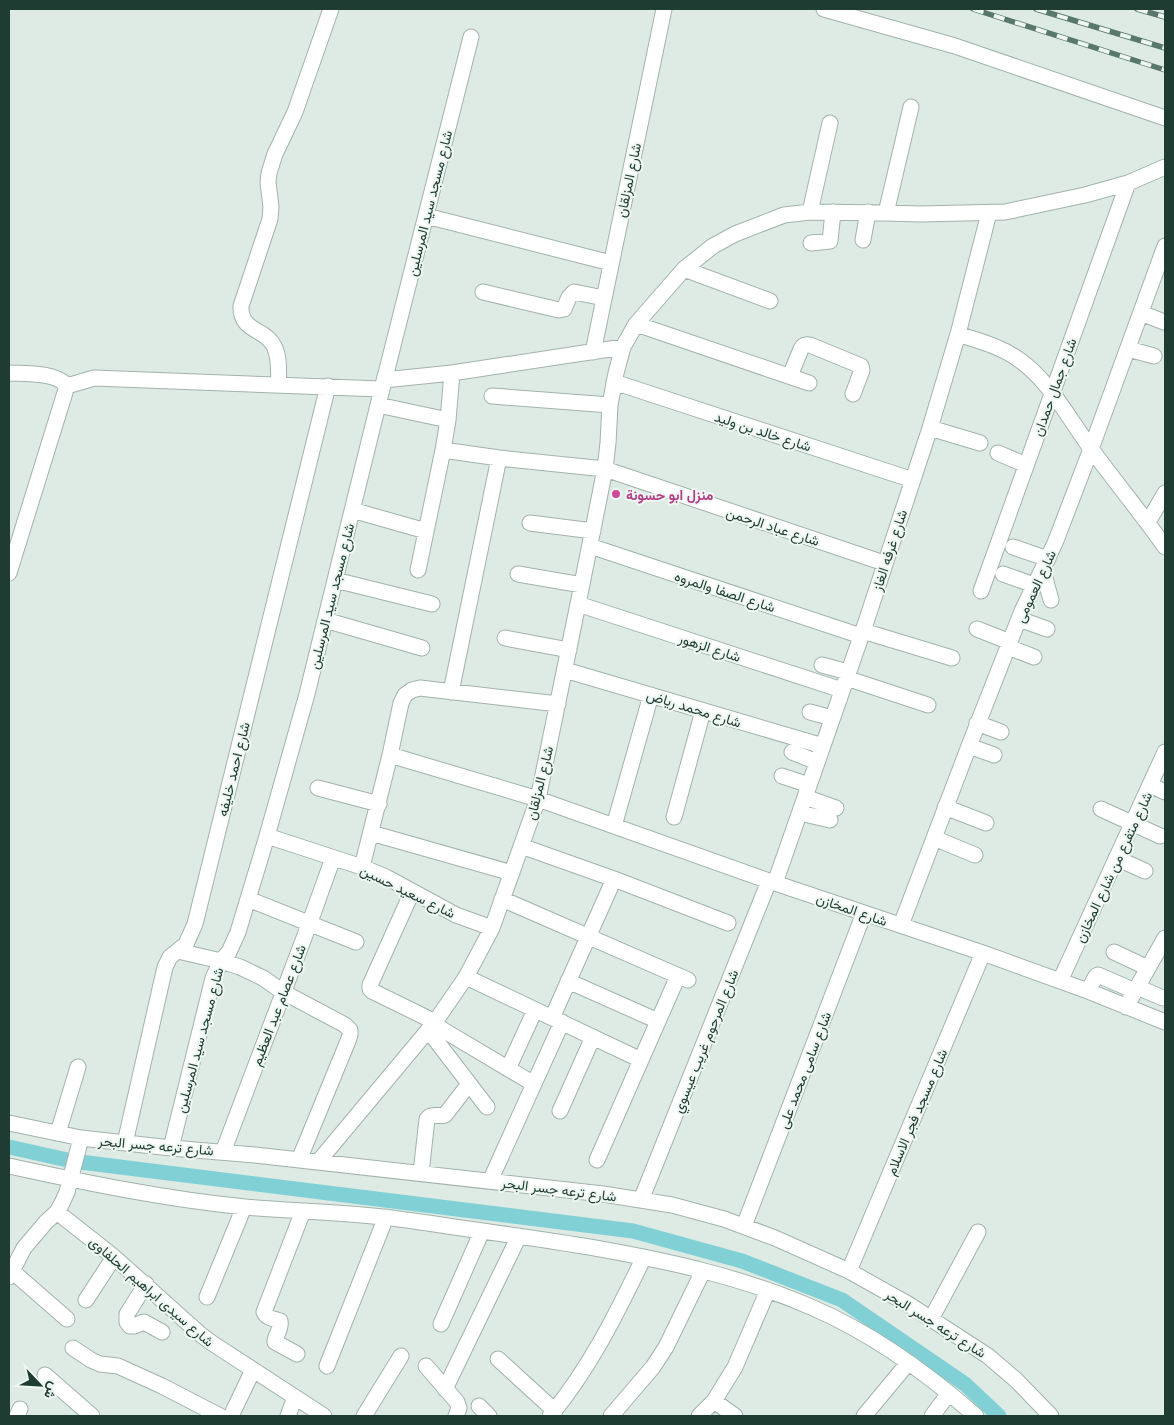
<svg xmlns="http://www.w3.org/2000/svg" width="1174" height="1425" font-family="'Open Sans',Vazirmatn,sans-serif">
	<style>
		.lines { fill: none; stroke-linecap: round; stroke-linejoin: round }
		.canal { stroke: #80d0d6; stroke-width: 15 }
		.minor-casing { stroke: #a1b3ab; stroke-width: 17 }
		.minor { stroke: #fff; stroke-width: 15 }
		.rail-casing { stroke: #58786c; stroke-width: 5.5 }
		.rail { stroke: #eef7f2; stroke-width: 4; stroke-dasharray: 11; stroke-linecap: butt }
		.hotel-dot { fill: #d1479c; stroke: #eef7f2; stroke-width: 2 }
		.labels { text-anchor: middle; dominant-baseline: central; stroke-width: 4; stroke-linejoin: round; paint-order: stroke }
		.street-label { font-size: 14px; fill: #1e3c31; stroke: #eef7f2 }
		.hotel-label { font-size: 14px; font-weight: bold; fill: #b23c85; stroke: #eef7f2; text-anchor: start }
	</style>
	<rect width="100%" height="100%" fill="#deebe4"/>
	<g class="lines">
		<path class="canal" d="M9,1147L72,1161L633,1231L742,1261L842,1300L965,1384L999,1416"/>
		<defs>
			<path id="minor" d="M824,9L955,46L1165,118
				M810,212L830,123
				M886,213L911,107
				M426,216L611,263
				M863,240L868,212
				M811,243L830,241L833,212
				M684,269L770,301
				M483,292L559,310L564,309L569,297L574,292L604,298
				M1141,313L1164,322
				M636,324L809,383
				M958,334C978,341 1000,346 1018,359C1050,381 1069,419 1092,450C1116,483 1142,514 1165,547
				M1128,349L1154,356
				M593,352L664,9
				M9,373C25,374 56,372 67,386L9,573
				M790,376L801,349C803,345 805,344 810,345L861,366L862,370L853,394
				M384,380L452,373L623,347
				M614,382L913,480
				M279,385C278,373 280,357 274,346C265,328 240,332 241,306L270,219L271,207L268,182L269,173L275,154L295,112L331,9
				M67,386L94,378L381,389
				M492,396L610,405
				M378,405L448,420
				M930,428L980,443
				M443,450L499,458L605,469L884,563
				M998,453L1026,465
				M352,510L426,531
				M1148,522L1165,493
				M530,523L593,531
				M590,546L861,636
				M1013,547L1048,559
				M418,570L443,450L448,420L452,373
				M1043,571L1051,600
				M518,574L582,585
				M1003,574L1034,585
				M335,580L432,604
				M981,591L1128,183
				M578,604L842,690
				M1019,619L1047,629
				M325,620L422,648
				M977,629L1010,642
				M863,631L952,658
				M505,638L569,650
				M1008,647L1034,657
				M822,665L848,672
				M565,670L823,746
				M846,678L928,705
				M451,692L499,458
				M810,712L832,718
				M977,723L1001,732
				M969,746L994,755
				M792,752L817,762
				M390,755L538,799L769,881L983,953L1088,991L1165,1022
				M782,776L809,785
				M1150,785L1165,792
				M318,788L379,804
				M805,797L836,808
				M945,807L986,823
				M1101,809L1160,836
				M800,813L830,820
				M674,817L703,711
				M614,826L651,695
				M371,833L512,873
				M267,836L362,867L386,877L456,915L492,928
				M934,838L975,855
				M521,846L614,879L728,923
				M1116,858L1145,871
				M362,867L390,755L401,703L405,695L412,690L420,688L558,704
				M775,883L863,631L930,428L958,334L989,213
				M412,892L370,985V989L372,991L435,1022
				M248,899L356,942
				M502,899L688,980
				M901,925L969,746L1022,611L1055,543L1091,449L1165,246
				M178,951L221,961L240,967L263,978L283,992L345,1025L350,1030V1035L348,1041L299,1160
				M1114,952L1148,968
				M466,977L641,1060
				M568,981L658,1021
				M1060,981L1165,752
				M1137,987L1163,998
				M1088,991L1096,976L1098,975L1135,991
				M1126,1007L1165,938
				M552,1018L614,879
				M433,1024L534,1084
				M428,1030L487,1107
				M508,1069L535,1010
				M560,1111L593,1037
				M9,1123L81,1138L171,1148L255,1155L603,1194L672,1205L724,1219L775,1238L849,1271L908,1304L988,1356L1016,1380L1051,1416
				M58,1133L78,1067
				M125,1143L165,967L170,957L186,944L195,924L328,386
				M171,1148L213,978L221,961L229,952L238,932L267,836L307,694L378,405L471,37
				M223,1152L310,922L333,858
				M597,1160L678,976
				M318,1162L435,1022L466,977L492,928L538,799L578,604L605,469L608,443L610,405L616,373L623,347L636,324L684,269L713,246L735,234L784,215L810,212L886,213L921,214L1005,212L1085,195L1128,183L1165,167
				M9,1166C87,1183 165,1199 245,1207C291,1211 337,1212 382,1217C411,1220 440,1225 468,1229C511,1235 553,1241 595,1248C668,1261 742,1277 811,1307C872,1333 927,1373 976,1416
				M421,1173L427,1119C432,1113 438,1117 445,1115L469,1084
				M490,1181L562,1022
				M641,1200L769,881
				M57,1212L114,1257L200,1334L212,1343L324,1416
				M744,1226L864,913
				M12,1271L67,1319
				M849,1271L983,953
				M9,1277L24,1248L46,1222L57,1212L62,1203L67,1192L81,1138
				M146,1284L127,1314V1322L130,1326H134L144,1322L162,1332
				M207,1297L244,1207
				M86,1300L114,1257
				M931,1319L978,1232
				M441,1324L482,1231
				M73,1348L91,1360L100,1364L118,1366L162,1386L220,1416
				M297,1354L275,1342C275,1335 282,1329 280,1321C275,1319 266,1318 264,1312L303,1211
				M498,1359L555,1411
				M327,1366L386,1217
				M426,1366L457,1402L459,1408L456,1416
				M45,1375L92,1416
				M445,1389L519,1236
				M714,1401L735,1416
				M479,1406L489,1416
				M17,1416L20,1409
				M231,1416L253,1370
				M288,1416L295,1397
				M364,1416L401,1356
				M550,1416C590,1368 617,1313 644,1257
				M611,1416L653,1367L666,1347L703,1271
				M699,1416L714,1401L735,1367L768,1290
				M864,1416L908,1363
				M932,1416L949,1393"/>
		</defs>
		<use href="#minor" class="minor-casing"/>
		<use href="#minor" class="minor"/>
		<defs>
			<path id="rail" d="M973,9L1165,70
				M1036,9L1165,48
				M1137,9L1165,17"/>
		</defs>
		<use href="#rail" class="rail-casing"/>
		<use href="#rail" class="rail"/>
	</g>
	<circle class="hotel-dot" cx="616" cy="494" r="5"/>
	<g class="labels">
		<g class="street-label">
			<text transform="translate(628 180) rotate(-78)">شارع المزلقان</text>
			<text transform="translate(429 203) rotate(-76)">شارع مسجد سيد المرسلين</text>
			<text transform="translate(1054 387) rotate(-70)">شارع جمال حمدان</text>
			<text transform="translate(763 431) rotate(18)">شارع خالد بن وليد</text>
			<text transform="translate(773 526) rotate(18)">شارع عباد الرحمن</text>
			<text transform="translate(889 550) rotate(-72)">شارع غرفه الغاز</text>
			<text transform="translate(1035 586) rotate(-65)">شارع العمومى</text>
			<text transform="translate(725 591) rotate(18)">شارع الصفا والمروه</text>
			<text transform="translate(331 596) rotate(-76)">شارع مسجد سيد المرسلين</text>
			<text transform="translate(710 647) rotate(18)">شارع الزهور</text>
			<text transform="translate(694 708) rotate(17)">شارع محمد رياض</text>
			<text transform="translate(233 769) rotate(-76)">شارع احمد خليفه</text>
			<text transform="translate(539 783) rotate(-76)">شارع المزلقان</text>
			<text transform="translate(1113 867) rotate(-65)">شارع متفرع من شارع المخازن</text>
			<text transform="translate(408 891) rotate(26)">شارع سعيد حسين</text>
			<text transform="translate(852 909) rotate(19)">شارع المخازن</text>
			<text transform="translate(278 1005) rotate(-69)">شارع عصام عبد العظيم</text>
			<text transform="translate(199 1040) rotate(-75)">شارع مسجد سيد المرسلين</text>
			<text transform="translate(705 1041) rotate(-68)">شارع المرحوم غريب عيسوي</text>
			<text transform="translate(804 1070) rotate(-69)">شارع سامى محمد على</text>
			<text transform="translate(916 1112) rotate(-67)">شارع مسجد فجر الاسلام</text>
			<text transform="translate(156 1145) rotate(5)">شارع ترعه جسر البحر</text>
			<text transform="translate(559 1189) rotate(7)">شارع ترعه جسر البحر</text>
			<text transform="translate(152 1291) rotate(41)">شارع سيدى ابراهيم الحلفاوى</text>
			<text transform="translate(936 1323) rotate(32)">شارع ترعه جسر البحر</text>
		</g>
		<g class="hotel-label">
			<text x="626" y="494">منزل ابو حسونة</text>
		</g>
	</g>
	<rect width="1174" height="1425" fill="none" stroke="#1e3c31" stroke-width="20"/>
	<g transform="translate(40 1385) rotate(115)" stroke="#eef7f2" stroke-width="4" paint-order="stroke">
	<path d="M0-4L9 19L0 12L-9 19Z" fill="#1e3c31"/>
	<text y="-8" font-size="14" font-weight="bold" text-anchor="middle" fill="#1e3c31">ش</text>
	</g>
</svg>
